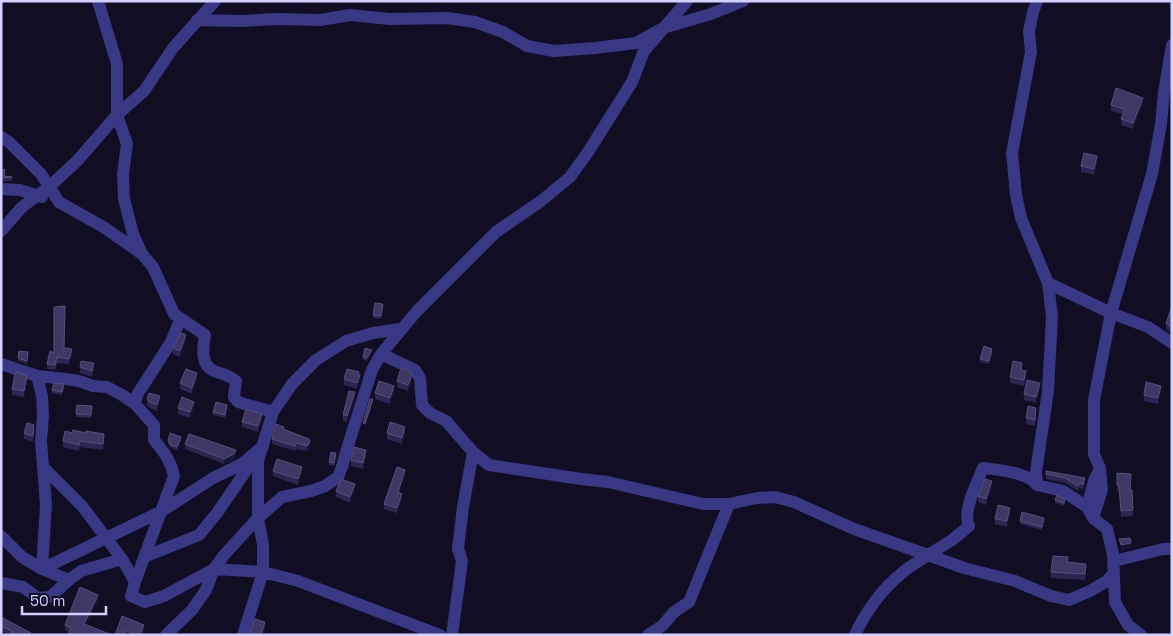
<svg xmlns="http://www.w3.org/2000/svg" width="1173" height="636" font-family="'Space Grotesk',sans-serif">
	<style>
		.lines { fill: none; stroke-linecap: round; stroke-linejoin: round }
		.minor { stroke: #383884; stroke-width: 12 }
		.wall { fill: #2d2652 }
		.shaded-wall { fill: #1a1538 }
		.building { fill: #3f3865; stroke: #56507d }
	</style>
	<rect width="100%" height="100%" fill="#110e24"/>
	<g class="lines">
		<path class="minor" d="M98,1L117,64V115L127,144L123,174L124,199L133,234L141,252
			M1037,1L1033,12L1029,31L1031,52L1012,153L1016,195L1021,218L1048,283L1052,317L1048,391L1036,472L1037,485
			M197,20L241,21L276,19L320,20L350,15L390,19L447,18L475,22L503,32L527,46L554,51L595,48L636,43L663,28L711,14L743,1
			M1,137L9,142L41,174L59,202L105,228L142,254L153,267L174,314L205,335C203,347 200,365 214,371C222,374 229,375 236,381L234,397L238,402L273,412
			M1,189L20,190L42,197
			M1,231L22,207L50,186L77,161L117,115L144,91L173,48L215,1
			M1048,283L1111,313L1148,327L1172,343
			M381,354L415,370L420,378L422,405L430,413L446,421L473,452L489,465L581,479L608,482L703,504H729L757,498L775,497L794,502L854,529L928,555
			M1,364L37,376L42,396L43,416L41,441L46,504L42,569L162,511L213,478L242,464L263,446L217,513L199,535L144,557
			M37,376L66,379L79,381L93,386L107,387L122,395L135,404
			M44,468L82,506L122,559
			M1087,507L1094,481L1099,470
			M1093,518L1102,490L1100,468L1094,454V400L1111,313L1152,174L1161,124L1164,92L1172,45
			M1,536L22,557L42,569L69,580L81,571L122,559L135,582L131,596L145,602L164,596L214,569L263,572L298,581L440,635
			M1114,561L1163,549H1172
			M1113,574L1107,581L1090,591L1069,600L1051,596L1015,581L964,568L928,555L952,540L969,526C962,512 977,483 983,468C999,470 1027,472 1037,485L1063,491L1087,507L1093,518L1107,529L1113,554L1115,602L1128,625L1141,635
			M135,582L174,476C171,461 164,452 154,440V425L135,404L137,395L171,342L180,320
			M1,583L23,587L38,598L50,597L69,580
			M166,635L192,610L206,590L214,569L224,555L258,518L282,497L311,491L325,486L338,477L342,467L346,452L372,370L381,354L417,311L496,232L541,201L570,177L588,152L632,82L644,51L687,1
			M243,635L263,572V545L258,518V461L273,412L292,384L316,360L346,341L373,333L400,329
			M452,635L462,561L458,549L463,507L473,452
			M648,635L662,626L674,612L689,602L729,504
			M855,635C865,612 883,588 902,573C910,566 919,561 928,555"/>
	</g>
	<path class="wall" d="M1143,104L1133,129L1121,125V119L1123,114L1111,111V105Z
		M1097,162L1094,175L1081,172V166Z
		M1,169L4,176L12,177V181L1,182Z
		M383,307L381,319L373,318V315Z
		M1172,309V334L1166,329V323Z
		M186,341L180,357L173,354V348Z
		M64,348L72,354L69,364L57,363L55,370L47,369V364L54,353Z
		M19,351L28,352L27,364L18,361Z
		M992,352L989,364L980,362V359Z
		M372,353L367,361L363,360V357Z
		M80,367L94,369L92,377L80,373Z
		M1022,369V370L1026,377L1024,386L1010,383V377Z
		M359,375L360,381L357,389L344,385V379Z
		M197,379L192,394L180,389V383Z
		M397,381H412L408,391L397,387Z
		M27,382L24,397L12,395V389Z
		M64,387L62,395L52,393V390Z
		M1040,389L1036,403L1024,400V394Z
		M394,392L390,404L375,399V393Z
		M1161,392L1158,404L1144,401V395Z
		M355,398L347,422L343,421V415Z
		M147,399L160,402L157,411L150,408L147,405Z
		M77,405L92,406L91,418L76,417Z
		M178,408H194L190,418L178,414Z
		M227,408L225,418L213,415V412Z
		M1036,414L1035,426L1026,424V418Z
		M262,419L258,432L242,427V422Z
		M284,429L310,448L307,451L296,449L295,451L272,444V439Z
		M34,431L33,442L24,439V433Z
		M387,433H405L402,444L387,439Z
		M104,440L103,450L80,447L79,451L63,447V441Z
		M181,440L177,450L171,448L168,444V441Z
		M185,444L236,455L234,459L224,464L185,449Z
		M336,456L334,466L329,465V462Z
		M366,456L363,469L351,466V460Z
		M273,471L302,473L298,485L273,476Z
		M1046,471L1085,483L1083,489L1079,488L1078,491L1065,483L1046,479Z
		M1117,473L1131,490L1133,516L1121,517L1119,491H1117Z
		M405,475L399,492L402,499L397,513L384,509V504Z
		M992,487L986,505L978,502V496Z
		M355,490L350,503L336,497V491Z
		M1055,500L1065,502L1064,506L1055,503Z
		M1010,514L1007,527L995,524V519Z
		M1044,520L1042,530L1020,524V521Z
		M1086,570L1085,580L1051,578V572Z
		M98,600L86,625L69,632L65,630V625Z
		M122,616L144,630L142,635H115Z
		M1,617L31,635H10L1,631Z"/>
	<path class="shaded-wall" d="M1143,98V104L1133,129V123Z
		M1097,156V162L1094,175V169Z
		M186,335V341L180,357V351Z
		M72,349V354L69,364V359Z
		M372,350V353L367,361V358Z
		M359,372V378L360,375V381L357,389Z
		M197,373V379L192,394V388Z
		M412,375V381L408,391V385Z
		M27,376V382L24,397V391Z
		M1040,383V389L1036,403V397Z
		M394,386V392L390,404V398Z
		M1161,386V392L1158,404V398Z
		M355,392V398L347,422V416Z
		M160,396V402L157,411V405Z
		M373,399V402L365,427V424Z
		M194,402V408L190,418V412Z
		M262,414V419L258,432V426Z
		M405,427V433L402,444V438Z
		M310,442V448L307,451V446Z
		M236,450V455L234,459L224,464V459Z
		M366,450V456L363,469V463Z
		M302,467V473L298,485V479Z
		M405,470V475L398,497V492Z
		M992,481V487L986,505V499Z
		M355,484V490L350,503V497Z
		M402,494V499L397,513V508Z
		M1010,508V514L1007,527V521Z
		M1131,543V548L1121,551V545Z
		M98,595V600L84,629V624Z
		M265,622V628L263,635H261Z
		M144,625V630L142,635H140Z"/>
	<path class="building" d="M1116,88L1143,98L1133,123L1121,119L1125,109L1111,105Z
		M1084,153L1097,156L1094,169L1081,166Z
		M1,169L5,170L4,176L12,177L1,178Z
		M375,303L383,304L381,316L373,315Z
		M65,306L64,348L72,349L69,359L57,357L55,365L47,364L50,351L54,353V307Z
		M1171,309H1172V328L1166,323Z
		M181,333L186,335L180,351L173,348Z
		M984,346L992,349L989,361L980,359Z
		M365,348L372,350L367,358L363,357Z
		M19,351L28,352L27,361L18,358Z
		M81,361L94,363L92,371L80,367Z
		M1013,361L1022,363L1021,370L1026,371L1024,380L1010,377Z
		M401,368L410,371L412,375L408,385L397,381Z
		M186,369L197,373L192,388L180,383Z
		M347,369L359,372L358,375H360L357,383L344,379Z
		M17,372L27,376L24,391L12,389L15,374Z
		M1027,380L1040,383L1036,397L1024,394Z
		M379,381L394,386L390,398L375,393Z
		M1146,382L1161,386L1158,398L1144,395Z
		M54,383L64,384L62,392L52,390Z
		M349,391L355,392L347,416L343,415Z
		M149,393L160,396L157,405L150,402L147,399Z
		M182,397L194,402L190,412L178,408Z
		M370,399H373L365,424L363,423Z
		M216,402L227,405L225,415L213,412Z
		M77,405L92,406L91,415L76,414Z
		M1028,406L1036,408L1035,420L1026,418Z
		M246,409L262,414L258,426L242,422Z
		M390,422L405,427L402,438L387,433Z
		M27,423L34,425L33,436L24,433Z
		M276,424L284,427L283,429L309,439L310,442L307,446L296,443L295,446L272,439Z
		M73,430L86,433V431L104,434L103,444L80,441L79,445L63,441L65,431L72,433Z
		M170,433L181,437L177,447L171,445L168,441Z
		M189,434L236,450L234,454L224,459L185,444Z
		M354,447L366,450L363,463L351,460Z
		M331,452L336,453L334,463L329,462Z
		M277,459L302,467L298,479L273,471Z
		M397,467L405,470L398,492L402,494L397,508L384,504Z
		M1046,471L1085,478L1083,484L1079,483L1078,486L1065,478L1046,474Z
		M1117,473L1131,474L1130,491L1132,490L1133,510L1121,511L1119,485H1117Z
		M341,479L355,484L350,497L336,491Z
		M985,479L992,481L986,499L978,496Z
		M1057,495L1065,499L1064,503L1055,500Z
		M998,505L1010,508L1007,521L995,519Z
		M1022,512L1044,518L1042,527L1020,521Z
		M1130,538L1131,543L1121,545L1119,539Z
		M1053,556L1068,557L1067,562L1086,564L1085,574L1051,572Z
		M80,587L98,595L84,624L112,635H68L71,628L65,625Z
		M122,616L144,625L140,635H136L125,630L124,635H115Z
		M1,617L31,633L30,635H10L12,631L1,626Z
		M255,619L265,622L261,635H253L249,634Z"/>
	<rect width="1173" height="636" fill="none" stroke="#d4d0ff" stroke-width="5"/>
	<path d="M22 606v8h84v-8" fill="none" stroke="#d4d0ff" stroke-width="2.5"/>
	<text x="30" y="606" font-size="15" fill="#d4d0ff" stroke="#110e24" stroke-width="4" paint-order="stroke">50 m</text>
</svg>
